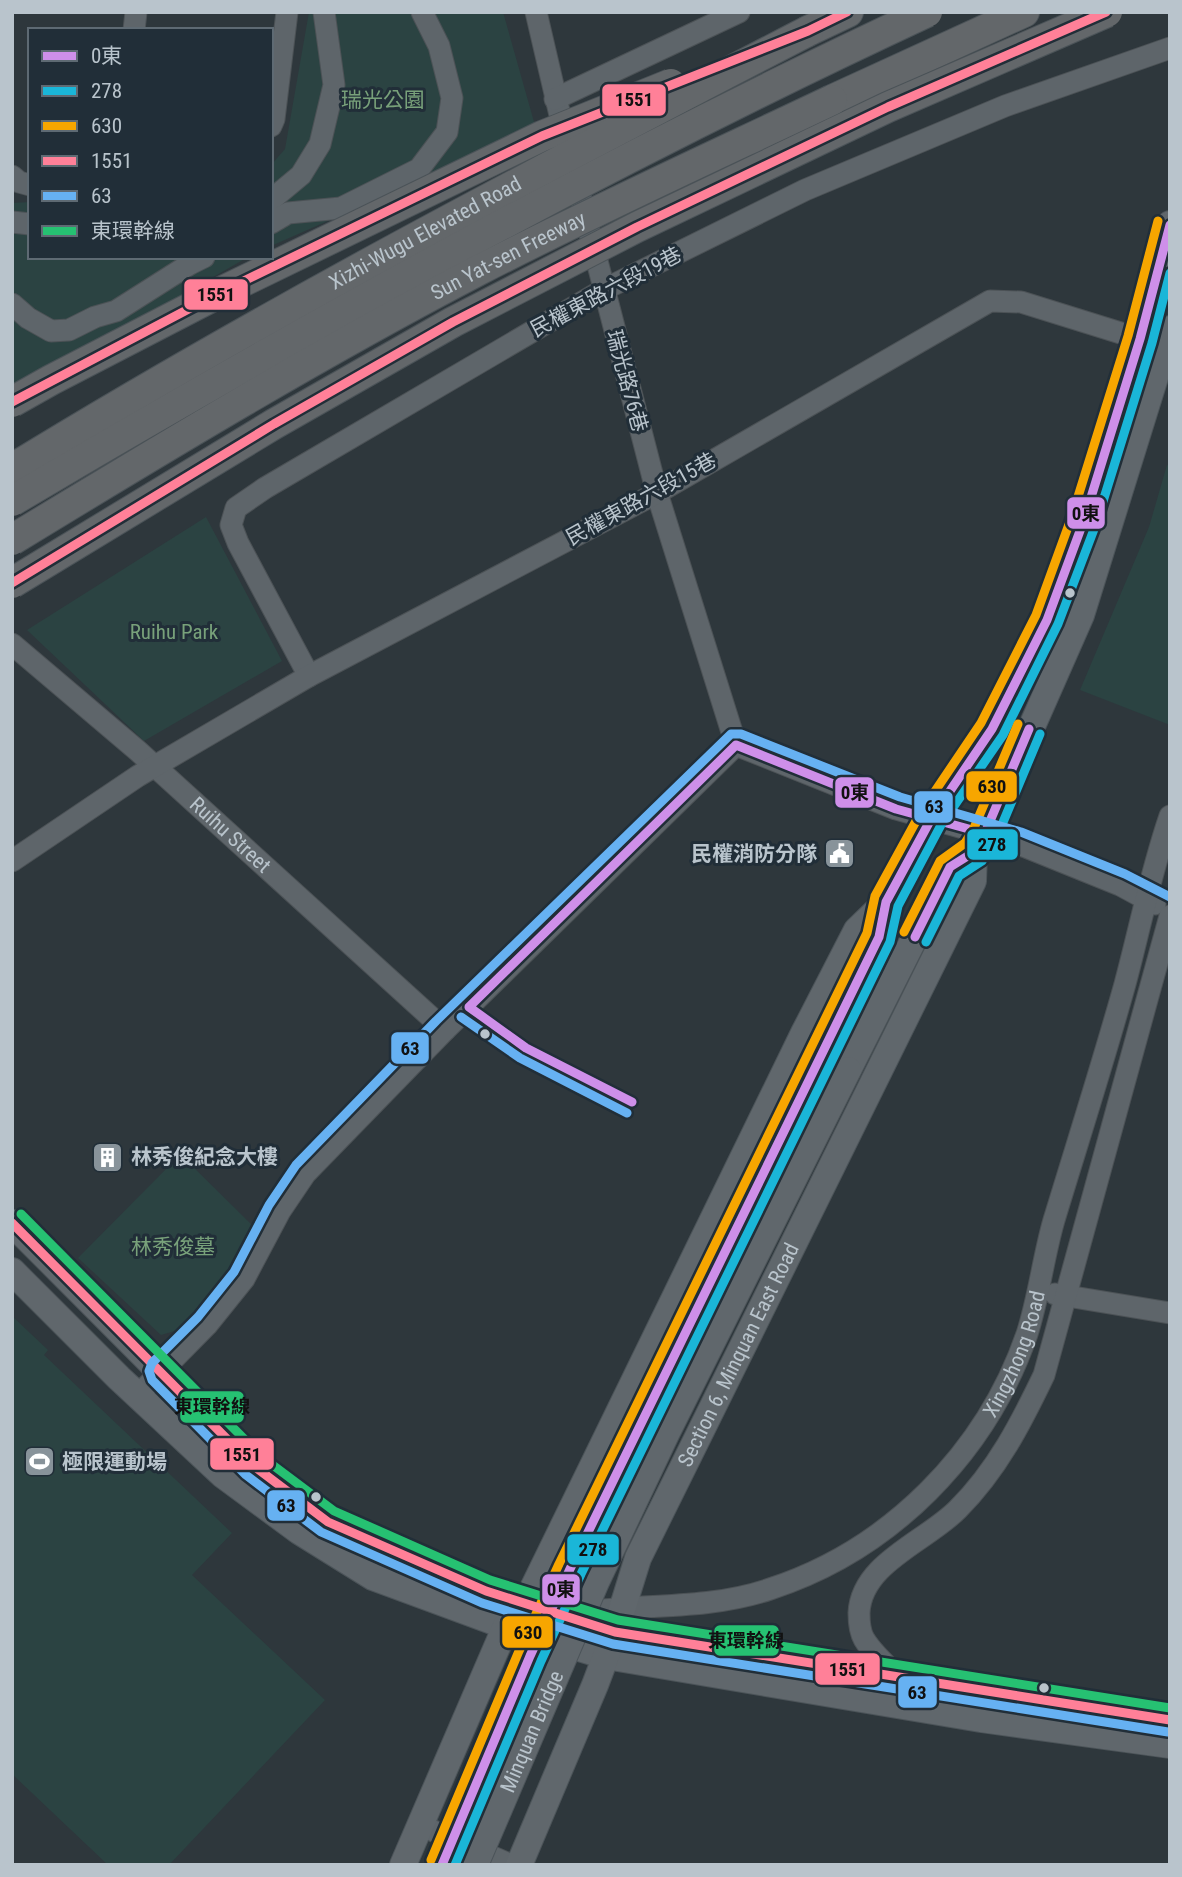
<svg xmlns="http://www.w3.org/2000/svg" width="1182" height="1877" font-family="'Roboto Condensed','Noto Sans TC',sans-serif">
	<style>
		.green { fill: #2b4342 }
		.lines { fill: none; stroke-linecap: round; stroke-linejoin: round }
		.minor-casing { stroke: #4c5256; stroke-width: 23 }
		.major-casing { stroke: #4c5459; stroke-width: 28 }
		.highway-casing { stroke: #4b5358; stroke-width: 32 }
		.minor { stroke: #5e656a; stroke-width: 21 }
		.major { stroke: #60676c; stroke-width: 26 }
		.highway { stroke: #63676a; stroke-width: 30 }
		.major-bridge-casing { stroke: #4c5459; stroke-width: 28; stroke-linecap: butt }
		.highway-bridge-casing { stroke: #4b5358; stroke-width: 32; stroke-linecap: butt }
		.major-bridge { stroke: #60676c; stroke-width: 26 }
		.highway-bridge { stroke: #63676a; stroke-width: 30 }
		.bus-1-casing { stroke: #212e38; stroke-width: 14 }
		.bus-2-casing { stroke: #212e38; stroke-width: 14 }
		.bus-3-casing { stroke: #212e38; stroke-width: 14 }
		.bus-4-casing { stroke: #212e38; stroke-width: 14 }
		.bus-5-casing { stroke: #212e38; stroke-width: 14 }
		.bus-6-casing { stroke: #212e38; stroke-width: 14 }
		.bus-1 { stroke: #ce8fe9; stroke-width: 9 }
		.bus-2 { stroke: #1ab6d8; stroke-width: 9 }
		.bus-3 { stroke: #f7a600; stroke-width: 9 }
		.bus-4 { stroke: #ff8098; stroke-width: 9 }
		.bus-5 { stroke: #66b1f2; stroke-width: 9 }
		.bus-6 { stroke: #26c172; stroke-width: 9 }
		.bus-dot { fill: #b9c4cc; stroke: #212e38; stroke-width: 2.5 }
		.labels { text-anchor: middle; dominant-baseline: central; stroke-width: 6; stroke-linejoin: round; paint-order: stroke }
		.park-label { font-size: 21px; fill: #78a17a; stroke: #212e38 }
		.street-label { font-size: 21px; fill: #b9c4cc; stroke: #212e38 }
		.poi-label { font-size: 21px; font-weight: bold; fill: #b9c4cc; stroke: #212e38; text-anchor: start }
		.line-badge { stroke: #212e38; stroke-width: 2.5 }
		.pale-badge-label { font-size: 19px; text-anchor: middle; font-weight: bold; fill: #111 }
	</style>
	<rect width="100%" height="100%" fill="#2e373c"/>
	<path class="green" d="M309,12H503L536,129L271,246V165L285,149Z
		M30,202V257H248L12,393V203Z
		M1167,465L1170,466V725L1080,690L1149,527Z
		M206,517L282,661L144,741L27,630Z
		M183,1157L254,1227L224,1282L178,1330L161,1335L78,1258L167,1168Z
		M12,1316L48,1350L44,1355L232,1533L192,1575L325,1700L169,1865H108L12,1774Z"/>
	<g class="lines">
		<defs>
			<g id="minor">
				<path d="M536,12L566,141"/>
				<path d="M134,30L136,12"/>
				<path d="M555,99L739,12"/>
				<path d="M271,126L274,119L287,12"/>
				<path d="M574,172L657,493L736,745"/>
				<path d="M12,176L19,182L30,185"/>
				<path d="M271,200L301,175L320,144L334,85L324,12"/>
				<path d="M12,222L30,224"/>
				<path d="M271,223L288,213L341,208L419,169L447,132L452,98L439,46L422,12"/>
				<path d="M12,304L28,318L51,331L69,330L95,317L116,311L190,264L204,257"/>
				<path id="s1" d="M12,644L138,751L445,1030"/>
				<path d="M309,676L238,543L231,525L236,508L265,488L603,290L805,190L1005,106L1170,48"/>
				<path d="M736,745L896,809L1016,843L1120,885L1155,904"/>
				<path d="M12,861L138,776L309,676L657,493L990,301L1021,302L1140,339"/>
				<path d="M1055,1294L1170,1313"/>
				<path d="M138,1395L207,1325L244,1279L280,1211L305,1174L445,1030L736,745"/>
				<path id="s2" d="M571,1613C595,1611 619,1608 643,1607C686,1605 729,1603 770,1589C890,1550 986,1453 1027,1334C1039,1297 1043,1258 1054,1220C1078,1141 1103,1063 1125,984C1140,928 1151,871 1170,816"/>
				<path d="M900,1678C887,1666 873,1654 864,1639C860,1632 859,1621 859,1613C861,1563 927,1541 958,1509C997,1470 1021,1423 1044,1375L1170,916"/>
				<path d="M420,1825L511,1865"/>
			</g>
			<g id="major">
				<path d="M821,1057L879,937L886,902L931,819L992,729L1047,620L1084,520L1140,339L1170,224"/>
				<path d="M848,1070L950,867L974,852"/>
				<path d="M12,1223L254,1466L328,1522L486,1591L615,1632L1170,1720"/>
				<path d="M12,1271L119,1378L223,1475L299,1531L373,1577L506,1626L606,1656L981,1719L1170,1745"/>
				<path d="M403,1865L506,1626L525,1605L804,1033L857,930L886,902"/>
				<path id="s3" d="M519,1865L595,1685L615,1632L638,1558L973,881L974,852L985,833L1081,615L1170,329"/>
			</g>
			<path id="highway" d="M808,31L848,12
				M832,100L1024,12"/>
		</defs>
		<use href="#minor" class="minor-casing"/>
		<use href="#major" class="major-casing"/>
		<use href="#highway" class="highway-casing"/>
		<use href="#minor" class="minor"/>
		<use href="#major" class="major"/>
		<use href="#highway" class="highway"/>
		<defs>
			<g id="major-bridge">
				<path d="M442,1865L530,1656L570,1569L821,1057"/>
				<path id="s4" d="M475,1865L596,1582L667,1432L848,1070"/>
			</g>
			<g id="highway-bridge">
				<path d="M12,402L51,380L219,293L542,136L671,84"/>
				<path id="s5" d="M12,469C271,310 539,171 808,31"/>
				<path d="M12,501C310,325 613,158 927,12"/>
				<path id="s6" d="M12,540C166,446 320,353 479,270C595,210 714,156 832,100"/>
				<path d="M12,583L274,424L453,322L637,227L888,107L1107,12"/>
			</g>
		</defs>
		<use href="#major-bridge" class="major-bridge-casing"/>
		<use href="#highway-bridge" class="highway-bridge-casing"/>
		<use href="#major-bridge" class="major-bridge"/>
		<use href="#highway-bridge" class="highway-bridge"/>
		<defs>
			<path id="bus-1" d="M736,745L896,809L976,831
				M915,937L950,867L974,852L985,833L1029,729
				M469,1007L736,745
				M469,1007L526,1048L632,1102
				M442,1865L530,1656L570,1569L879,937L886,902L931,819L992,729L1047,620L1084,520L1140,339L1170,225"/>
			<path id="bus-2" d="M926,942L959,876L982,861L996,839L1040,734
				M455,1865L541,1661L581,1574L890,942L898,906L941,825L1003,735L1058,624L1096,524L1152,343L1170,273"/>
			<path id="bus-3" d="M904,932L940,861L965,843L974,828L1018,724
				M431,1860L519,1651L559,1564L867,933L875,896L921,812L981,723L1036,615L1072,516L1128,336L1158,221"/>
			<path id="bus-4" d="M12,402L219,293L542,136L808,31L847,12
				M12,583L274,424L453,322L637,227L888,107L1106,12
				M12,1223L254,1466L328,1522L486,1591L615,1632L1170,1720"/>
			<path id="bus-5" d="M461,1017L520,1058L627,1113
				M1168,1732L613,1644L482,1603L321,1532L246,1475L152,1380L149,1371L152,1363L198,1317L234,1272L269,1205L296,1165L436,1021L731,734H741L900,797L1021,832L1125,874L1170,897"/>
			<path id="bus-6" d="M21,1214L262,1457L334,1511L490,1580L618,1620L1170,1708"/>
		</defs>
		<use href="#bus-1" class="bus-1-casing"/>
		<use href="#bus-2" class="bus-2-casing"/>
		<use href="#bus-3" class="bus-3-casing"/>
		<use href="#bus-4" class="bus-4-casing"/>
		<use href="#bus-5" class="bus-5-casing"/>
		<use href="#bus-6" class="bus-6-casing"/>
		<use href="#bus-1" class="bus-1"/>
		<use href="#bus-2" class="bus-2"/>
		<use href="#bus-3" class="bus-3"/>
		<use href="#bus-4" class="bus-4"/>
		<use href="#bus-5" class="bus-5"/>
		<use href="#bus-6" class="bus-6"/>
	</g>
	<defs>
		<symbol id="civic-square" viewBox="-11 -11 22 22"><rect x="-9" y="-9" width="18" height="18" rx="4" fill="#88939a" stroke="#212e38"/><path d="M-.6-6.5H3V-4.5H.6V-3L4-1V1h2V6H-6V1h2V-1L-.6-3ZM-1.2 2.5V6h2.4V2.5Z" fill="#fff"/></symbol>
		<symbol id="building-square" viewBox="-11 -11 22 22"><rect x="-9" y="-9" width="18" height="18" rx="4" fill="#88939a" stroke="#212e38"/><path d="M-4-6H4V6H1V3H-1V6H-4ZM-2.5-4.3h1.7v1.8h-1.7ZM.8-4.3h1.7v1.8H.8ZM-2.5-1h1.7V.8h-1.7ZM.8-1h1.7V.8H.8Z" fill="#fff"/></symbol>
		<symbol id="stadium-square" viewBox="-11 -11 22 22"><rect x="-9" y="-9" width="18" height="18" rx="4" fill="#88939a" stroke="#212e38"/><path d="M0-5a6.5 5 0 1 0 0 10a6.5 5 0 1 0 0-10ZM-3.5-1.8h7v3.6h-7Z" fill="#fff"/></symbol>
	</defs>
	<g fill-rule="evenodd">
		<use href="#civic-square" x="822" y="836" width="35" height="35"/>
		<use href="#building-square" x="90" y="1140" width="35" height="35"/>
		<use href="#stadium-square" x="22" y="1444" width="35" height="35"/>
	</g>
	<g class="bus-dot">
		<circle cx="1070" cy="593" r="6"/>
		<circle cx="485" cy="1034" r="6"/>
		<circle cx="316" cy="1497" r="6"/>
		<circle cx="1044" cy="1688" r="6"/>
	</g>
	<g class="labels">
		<g class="park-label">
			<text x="383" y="100">瑞光公園</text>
			<text x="174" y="632">Ruihu Park</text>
			<text x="173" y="1247">林秀俊墓</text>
		</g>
		<g class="street-label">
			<text stroke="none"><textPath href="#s5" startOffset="476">Xizhi-Wugu Elevated Road</textPath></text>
			<text stroke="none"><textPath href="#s6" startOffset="572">Sun Yat-sen Freeway</textPath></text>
			<text transform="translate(606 292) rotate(-28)">民權東路六段19巷</text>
			<text transform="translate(627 381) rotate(75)">瑞光路76巷</text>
			<text transform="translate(641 499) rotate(-29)">民權東路六段15巷</text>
			<text stroke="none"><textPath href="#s1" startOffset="290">Ruihu Street</textPath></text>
			<text stroke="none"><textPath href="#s2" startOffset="553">Xingzhong Road</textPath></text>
			<text stroke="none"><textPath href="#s3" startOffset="556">Section 6, Minquan East Road</textPath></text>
			<text stroke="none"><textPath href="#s4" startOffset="145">Minquan Bridge</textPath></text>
		</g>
		<g class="poi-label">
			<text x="817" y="854" text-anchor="end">民權消防分隊</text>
			<text x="131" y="1157">林秀俊紀念大樓</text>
			<text x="62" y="1462">極限運動場</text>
		</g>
	</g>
	<g class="line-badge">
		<rect x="601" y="83" width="66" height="34" rx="7" fill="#ff8098"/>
		<rect x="183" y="278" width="66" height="33" rx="7" fill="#ff8098"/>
		<rect x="1066" y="496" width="40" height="34" rx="7" fill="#ce8fe9"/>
		<rect x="965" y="770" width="53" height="33" rx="7" fill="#f7a600"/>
		<rect x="834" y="776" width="41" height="33" rx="7" fill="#ce8fe9"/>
		<rect x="913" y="790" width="41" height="34" rx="7" fill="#66b1f2"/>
		<rect x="966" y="828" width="53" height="33" rx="7" fill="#1ab6d8"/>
		<rect x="390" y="1031" width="40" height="34" rx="7" fill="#66b1f2"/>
		<rect x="179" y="1390" width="66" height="34" rx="7" fill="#26c172"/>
		<rect x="209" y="1437" width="66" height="34" rx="7" fill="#ff8098"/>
		<rect x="266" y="1489" width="40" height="33" rx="7" fill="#66b1f2"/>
		<rect x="566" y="1533" width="54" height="33" rx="7" fill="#1ab6d8"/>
		<rect x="541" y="1573" width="40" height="33" rx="7" fill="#ce8fe9"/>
		<rect x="501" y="1615" width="53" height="34" rx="7" fill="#f7a600"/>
		<rect x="713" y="1624" width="67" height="33" rx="7" fill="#26c172"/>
		<rect x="814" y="1652" width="67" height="34" rx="7" fill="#ff8098"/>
		<rect x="897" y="1675" width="41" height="34" rx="7" fill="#66b1f2"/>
	</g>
	<g class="pale-badge-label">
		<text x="634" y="106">1551</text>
		<text x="216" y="301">1551</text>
		<text x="1086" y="520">0東</text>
		<text x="992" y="793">630</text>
		<text x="855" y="799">0東</text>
		<text x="934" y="813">63</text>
		<text x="992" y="851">278</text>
		<text x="410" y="1055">63</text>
		<text x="212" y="1413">東環幹線</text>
		<text x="242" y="1461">1551</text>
		<text x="286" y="1512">63</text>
		<text x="593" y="1556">278</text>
		<text x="561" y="1596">0東</text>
		<text x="528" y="1639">630</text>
		<text x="746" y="1647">東環幹線</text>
		<text x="848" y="1676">1551</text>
		<text x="917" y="1699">63</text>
	</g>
	<rect width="1182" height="1877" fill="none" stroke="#b9c4cc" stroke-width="28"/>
	<rect x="28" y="28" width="245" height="231" fill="#212e38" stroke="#5e6a73" stroke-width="2"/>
	<rect x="42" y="51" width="35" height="10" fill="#ce8fe9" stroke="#5e6a73" stroke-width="2"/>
	<text x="91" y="63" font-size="21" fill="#b9c4cc">0東</text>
	<rect x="42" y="86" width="35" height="10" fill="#1ab6d8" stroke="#5e6a73" stroke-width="2"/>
	<text x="91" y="98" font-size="21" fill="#b9c4cc">278</text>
	<rect x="42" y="121" width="35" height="10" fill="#f7a600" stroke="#5e6a73" stroke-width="2"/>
	<text x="91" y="133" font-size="21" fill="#b9c4cc">630</text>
	<rect x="42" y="156" width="35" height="10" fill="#ff8098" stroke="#5e6a73" stroke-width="2"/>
	<text x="91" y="168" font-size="21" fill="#b9c4cc">1551</text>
	<rect x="42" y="191" width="35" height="10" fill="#66b1f2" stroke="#5e6a73" stroke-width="2"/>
	<text x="91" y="203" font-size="21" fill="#b9c4cc">63</text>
	<rect x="42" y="226" width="35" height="10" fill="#26c172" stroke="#5e6a73" stroke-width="2"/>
	<text x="91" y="238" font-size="21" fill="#b9c4cc">東環幹線</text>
</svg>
